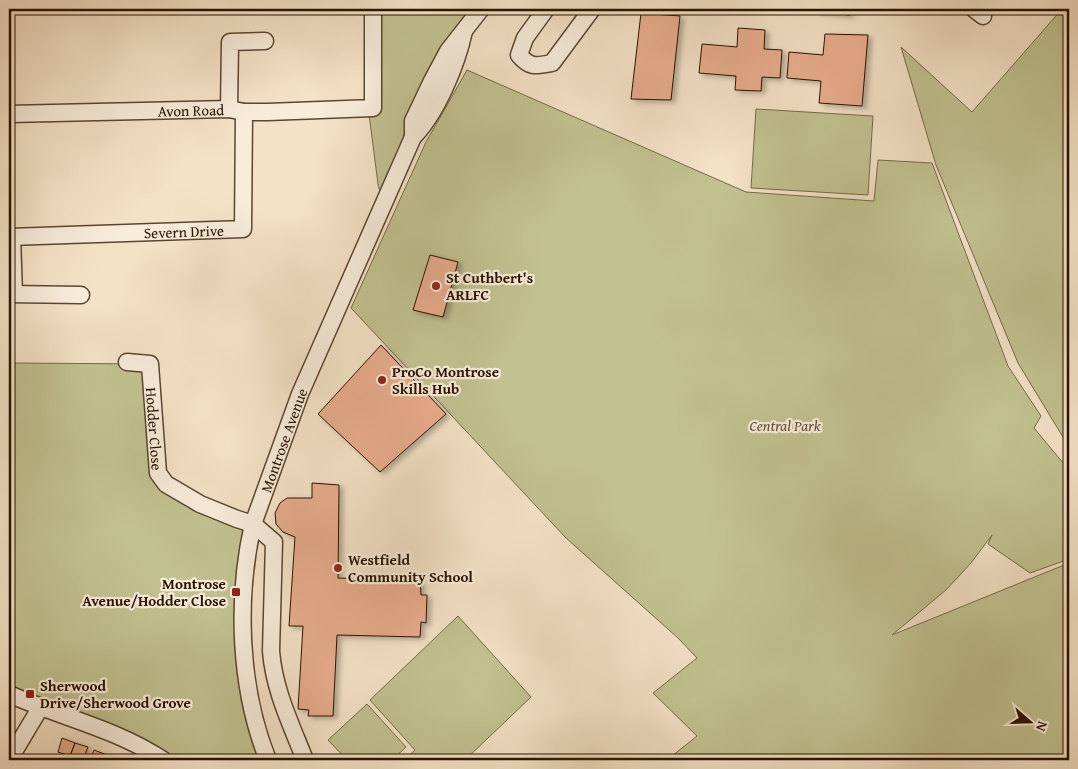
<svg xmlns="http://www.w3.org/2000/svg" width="1078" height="769" font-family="'Gentium Book Plus',serif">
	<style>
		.green { fill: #c2c191; stroke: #756a48 }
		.building { fill: #e8ac8d; stroke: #281200; filter: url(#shadow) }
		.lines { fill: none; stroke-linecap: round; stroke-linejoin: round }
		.minor-casing { stroke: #5b4632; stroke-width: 19 }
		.minor { stroke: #f8ecdb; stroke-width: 16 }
		.poi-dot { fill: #8f2418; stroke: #f8ecdb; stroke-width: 2 }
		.labels { text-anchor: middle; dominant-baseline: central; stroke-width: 4.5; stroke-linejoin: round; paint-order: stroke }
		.street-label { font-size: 15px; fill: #281200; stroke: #f8ecdb }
		.poi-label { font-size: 15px; font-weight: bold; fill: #281200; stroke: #f8ecdb; text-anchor: start }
		.park-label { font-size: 15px; font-style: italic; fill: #5e4f33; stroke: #f8ecdb }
	</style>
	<defs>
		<filter id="shadow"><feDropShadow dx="4" dy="2.5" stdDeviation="2.5" flood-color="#0004"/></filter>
	</defs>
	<rect width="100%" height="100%" fill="#f4e2c7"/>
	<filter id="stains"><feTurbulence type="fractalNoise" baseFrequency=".004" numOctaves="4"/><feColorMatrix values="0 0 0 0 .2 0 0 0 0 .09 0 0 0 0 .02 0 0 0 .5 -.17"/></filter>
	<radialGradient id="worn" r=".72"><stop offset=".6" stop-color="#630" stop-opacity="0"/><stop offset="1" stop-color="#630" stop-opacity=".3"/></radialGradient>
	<path class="green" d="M372,9H481L383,205L378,184L369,114Z
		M1062,9H1069V447L1018,363L936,165L901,47L972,112Z
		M467,70L746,192L874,201L878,160L932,163L1008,366L1041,416L1034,428L1069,470V559L1030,573L988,544L992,535L971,563L946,590L892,635L1069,563V760H667L697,736L653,693L697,658L678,638L566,538L351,308L426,142Z
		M756,109L873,116L868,195L751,188Z
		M9,363L150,364L161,477L253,524L242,625L269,760H155L9,691Z
		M458,616L531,697L465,760H404L415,750L370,700Z
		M367,704L406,747L392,760H347L328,740Z"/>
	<path class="building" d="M817,9H850V15L817,12Z
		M641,13L680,16L671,100L631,99Z
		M738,28L765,30L764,49L782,50L780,78L762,77L761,91L735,90L736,76L699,73L702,44L737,47Z
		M825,34L868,35L862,106L819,103L821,81L787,78L789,52L823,55Z
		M430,255L458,262L443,317L413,310Z
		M381,345L446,414L380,472L318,414Z
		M312,483L339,485L338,578L420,580L421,595H427L426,623L421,622L420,637L337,635L333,716H308L309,710L298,709L303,626H289L295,537L283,532L276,524L275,513L280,503L287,498H312Z
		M62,738L75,743L70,756L58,752Z
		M75,743L88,747L83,760L70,756Z
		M94,750L107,755L105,760H90Z
		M107,755L118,760H105Z"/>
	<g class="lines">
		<defs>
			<g id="minor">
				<path d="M546,9L525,38L519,55C530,68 536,66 552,63L592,9"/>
				<path d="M974,9L983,16"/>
				<path d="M229,109L230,42L265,41"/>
				<path id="s1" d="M9,114L229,109L244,112H268L373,108V9"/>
				<path d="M413,137V121L432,81L448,51L481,9"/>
				<path id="s2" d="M9,237L243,229L244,112"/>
				<path d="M12,237L14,294"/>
				<path d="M9,294L81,295"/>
				<path id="s3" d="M127,362L150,364L158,473L166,484L200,504L237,519L253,524L274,542L271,651C274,690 291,724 305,760"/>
				<path d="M9,694C60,717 117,729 163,760"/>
				<path d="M9,760L40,708"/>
				<path id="s4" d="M268,760C239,688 236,599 253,524L300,394L413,137C437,113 457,64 464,31"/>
			</g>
		</defs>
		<use href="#minor" class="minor-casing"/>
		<use href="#minor" class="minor"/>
	</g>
	<g class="poi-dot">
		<circle cx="436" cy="286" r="5"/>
		<circle cx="382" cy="380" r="5"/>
		<circle cx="338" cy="568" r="5"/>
		<rect x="231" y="587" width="10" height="10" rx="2.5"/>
		<rect x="25" y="689" width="10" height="10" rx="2.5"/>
	</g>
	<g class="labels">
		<g class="street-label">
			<text stroke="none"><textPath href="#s1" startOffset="182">Avon Road</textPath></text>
			<text stroke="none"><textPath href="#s2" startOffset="175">Severn Drive</textPath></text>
			<text stroke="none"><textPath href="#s3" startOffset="88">Hodder Close</textPath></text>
			<text stroke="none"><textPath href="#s4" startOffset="329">Montrose Avenue</textPath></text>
		</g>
		<g class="poi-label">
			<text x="446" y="277">St Cuthbert's<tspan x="446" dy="17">ARLFC</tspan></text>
			<text x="392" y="371">ProCo Montrose<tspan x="392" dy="17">Skills Hub</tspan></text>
			<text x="348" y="559">Westfield<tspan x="348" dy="17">Community School</tspan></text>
			<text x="226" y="583" text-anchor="end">Montrose<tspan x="226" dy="17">Avenue/Hodder Close</tspan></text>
			<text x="40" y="685">Sherwood<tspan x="40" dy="17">Drive/Sherwood Grove</tspan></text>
		</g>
		<g class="park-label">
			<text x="785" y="425">Central Park</text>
		</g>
	</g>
	<rect width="1078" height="769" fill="none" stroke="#f4e2c7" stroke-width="30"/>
	<rect x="10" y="10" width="1058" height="749" fill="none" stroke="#281200" stroke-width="2.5"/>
	<rect x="15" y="15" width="1048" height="739" fill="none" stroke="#281200"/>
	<g transform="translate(1030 722) rotate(110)" stroke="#f8ecdb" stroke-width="4" paint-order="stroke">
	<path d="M0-4L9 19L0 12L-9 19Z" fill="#281200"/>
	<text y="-8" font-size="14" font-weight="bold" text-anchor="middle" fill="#281200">N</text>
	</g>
	<rect width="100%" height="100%" filter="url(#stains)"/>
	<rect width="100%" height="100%" fill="url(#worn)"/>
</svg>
